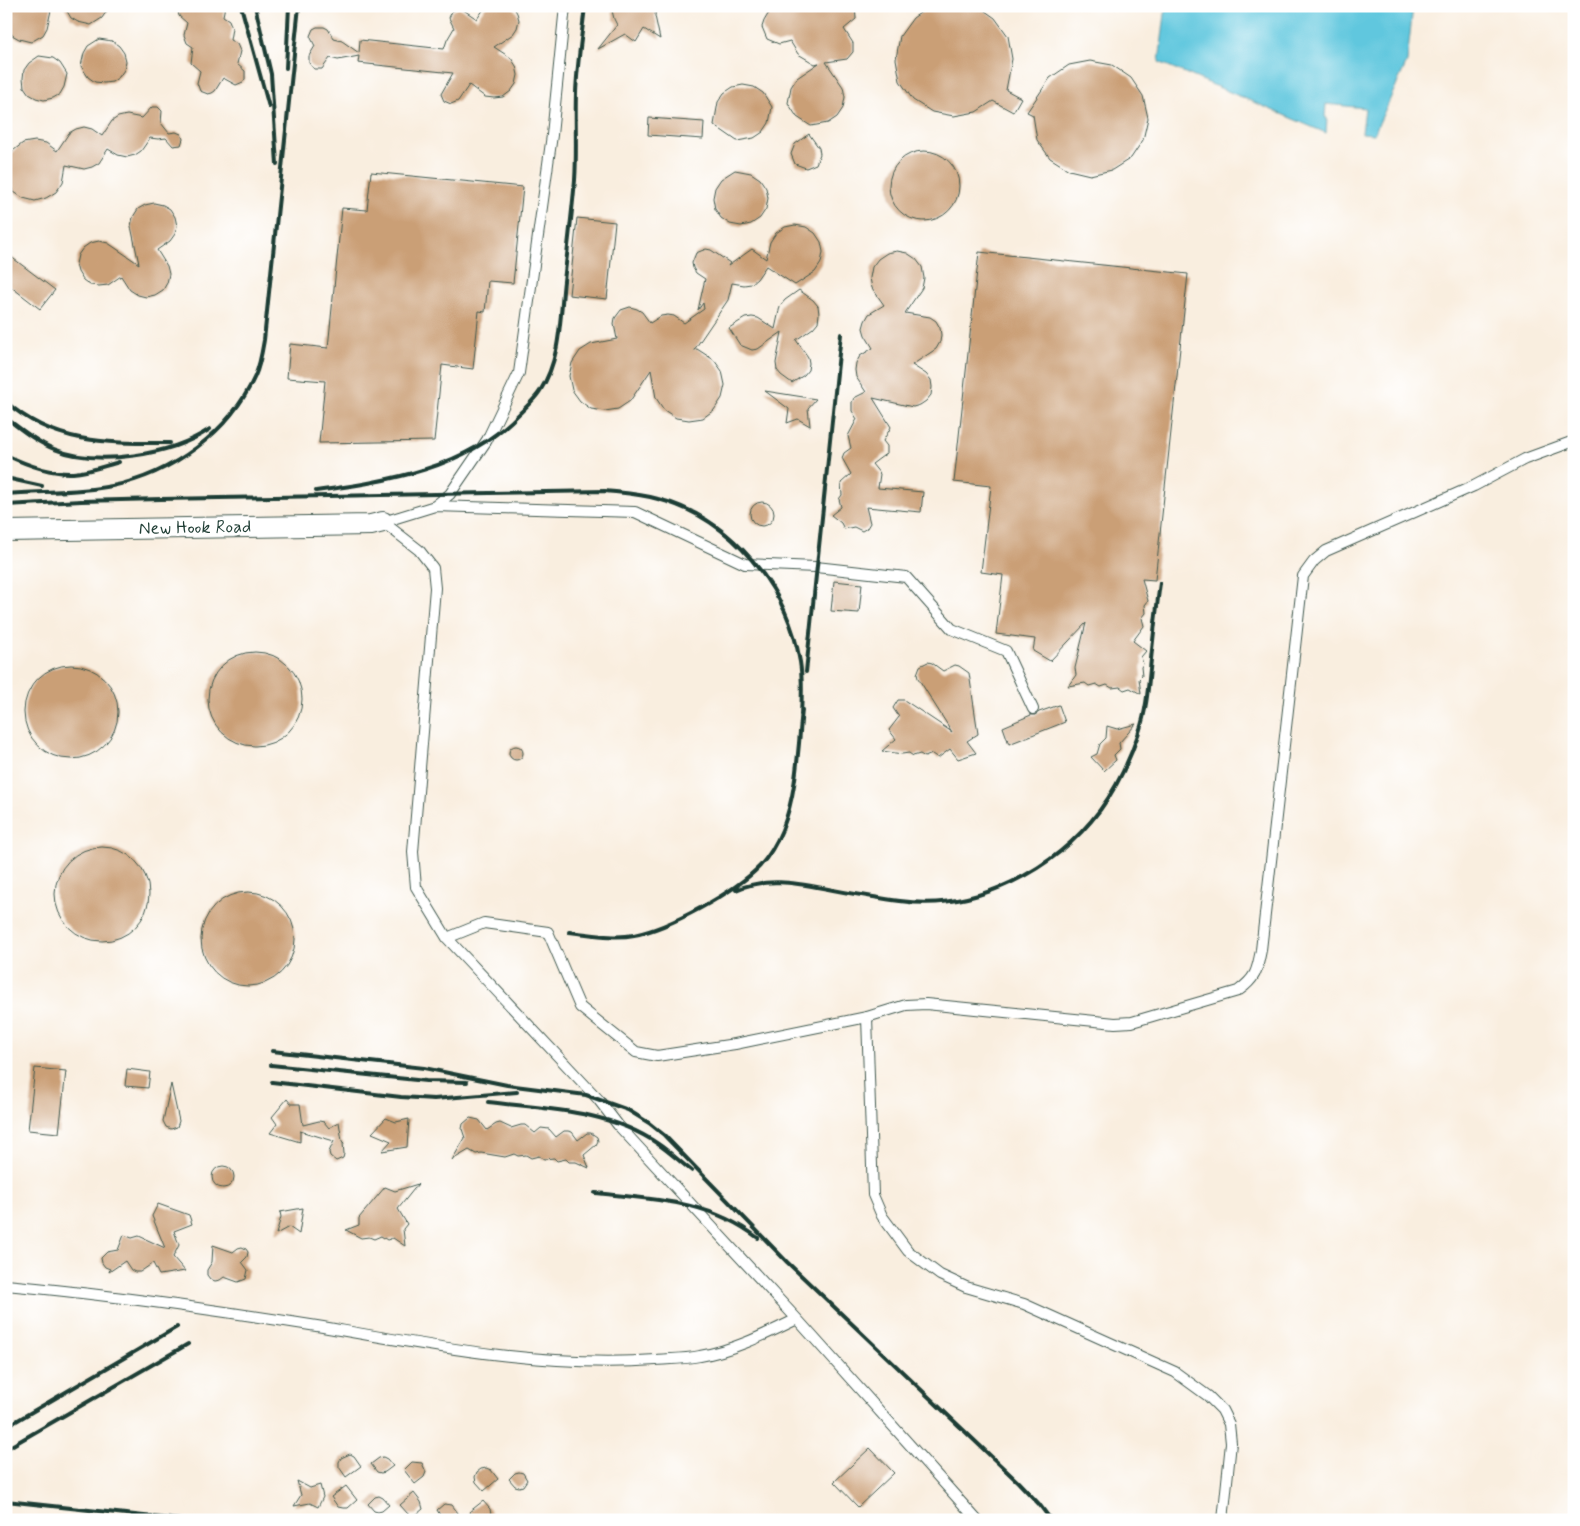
<svg xmlns="http://www.w3.org/2000/svg" width="1580" height="1526" font-family="Mynerve,sans-serif">
	<style>
		.water { fill: #61c7de; stroke: #408289 }
		.building { fill: #ca9f76 }
		.lines { fill: none; stroke-linecap: round; stroke-linejoin: round }
		.service-casing { stroke: #40584e; stroke-width: 12 }
		.minor-casing { stroke: #40584e; stroke-width: 22 }
		.service { stroke: #fff; stroke-width: 10 }
		.minor { stroke: #fff; stroke-width: 20 }
		.rail { stroke: #1f3d34; stroke-width: 4 }
		.labels { text-anchor: middle; dominant-baseline: central; stroke-width: 5; stroke-linejoin: round; paint-order: stroke }
		.street-label { font-size: 18px; fill: #1f3d34; stroke: #fff }
	</style>
	<rect width="100%" height="100%" fill="#fff"/>
	<filter id="ink" filterUnits="userSpaceOnUse"><feTurbulence type="fractalNoise" baseFrequency=".02" numOctaves="2"/><feDisplacementMap in="SourceGraphic" scale="10" xChannelSelector="R" yChannelSelector="G"/><feConvolveMatrix kernelMatrix="1 2 1 2 8 2 1 2 1" color-interpolation-filters="sRGB"/></filter>
	<filter id="wash" filterUnits="userSpaceOnUse"><feTurbulence type="fractalNoise" baseFrequency=".0096" numOctaves="4" result="noise"/><feDisplacementMap in="SourceGraphic" scale="20" xChannelSelector="R" yChannelSelector="G"/><feGaussianBlur stdDeviation="1.12" result="paint"/><feColorMatrix in="noise" values="0 0 0 0 0 0 0 0 0 0 0 0 0 0 0 0 0 1.4 0 .05"/><feComposite in="paint" operator="in"/></filter>
	<g filter="url(#wash)">
		<rect width="100%" height="100%" fill="#f9eedf"/>
		<path class="water" d="M1166,6H1413L1407,62L1374,134L1362,133L1365,108L1326,104L1325,117L1327,118L1326,133L1159,62Z"/>
		<g id="blocks">
			<path class="building" d="M10,6H52L47,28L43,35L31,42L19,39L12,35L6,24L7,11Z
				M64,6H110L102,18L91,25L78,22L71,18Z
				M177,6H225L223,16L229,20L232,28L230,40L237,44L240,51L237,64L245,71V79L243,82L236,85L223,78L215,91L212,93L208,94L200,91L197,83L200,71L191,63L193,47L187,43L184,35L187,23L179,16Z
				M486,6H513L517,13L519,20L517,28L513,34L494,47L511,58L516,66L518,75L516,84L511,91L503,97L494,98L485,97L469,85L458,101L451,104L444,101L441,94L453,73L358,63L359,56L338,60L330,58L322,69H314L309,63V56L315,46L310,36L313,29L317,27H324L328,29L334,39L342,41L359,53L360,40L444,49L447,40L454,28L449,18L452,11L459,8L462,9L477,19Z
				M611,6H656L655,16L660,39L644,29L636,42L625,34L598,49L617,25L614,19Z
				M773,6H855L856,19L844,29L853,43V52L847,59L826,62L843,87L845,97L843,108L837,117L828,123L811,126L797,117L788,103L791,87L797,78L819,63L815,64L798,54L790,41L779,44L767,39L762,27L764,21Z
				M930,6H978L995,18L1008,36L1012,59L1006,90L1021,98L1013,112L993,101L976,112L954,116L932,112L913,100L900,81L896,59L900,36L913,18Z
				M99,39L112,41L119,46L124,53L126,61L124,70L119,77L112,82L104,83L95,82L88,77L81,66L84,53L88,46Z
				M39,56L53,58L60,63L67,74L64,87L60,94L53,98L44,100L36,98L29,94L24,87L23,78L24,70L29,63Z
				M1090,61L1112,65L1131,78L1143,96L1148,118L1143,140L1131,158L1112,170L1090,175L1069,170L1050,158L1037,140L1033,115L1027,112L1050,78L1069,65Z
				M743,85L754,87L763,93L772,107L769,123L763,132L754,138L737,141L714,125L718,102L724,93L733,87Z
				M152,107H158L162,111L161,123L169,133L176,132L181,134L183,139L181,145L173,146L166,138L158,139L150,138L141,151L135,155L127,157L118,155L108,149L99,163L92,167L84,169L66,165L63,182L56,192L46,198L35,201L23,198L14,192L7,182V159L14,150L23,143L35,141L46,143L57,151L69,133L76,129L84,127L92,129L102,136L112,121L118,117L127,115L142,118Z
				M649,118L704,122L703,139L648,135Z
				M809,134L819,148L820,154L816,164L806,168L795,164L791,154L795,144Z
				M889 186a35 35 0 1 1 70 0a35 35 0 1 1-70 0Z
				M735,170L751,173L760,179L766,188L768,198L766,209L760,218L751,224L741,226L730,224L721,218L715,209L713,198L715,188L721,179Z
				M371,172L523,187L513,283L488,281L485,312L479,311L473,369L442,365L434,441L319,443L325,381L287,378L290,344L328,348L342,208L367,210Z
				M154,203L163,205L170,209L175,217L177,226L175,234L170,241L157,250L167,266L169,274L167,283L163,290L155,295L146,297L138,295L130,290L121,276L108,285L99,286L90,285L83,280L78,272L76,264L78,255L83,248L90,243L99,241L108,243L139,264L131,226L133,217L138,209L145,205Z
				M577,218L615,222L607,299L569,295Z
				M795,225L806,227L815,233L821,242L823,252L821,263L815,272L795,285L766,266L757,279L751,284L744,285L732,283L728,300L694,350L697,349L714,360L722,371L725,385L722,398L714,410L703,418L689,420L676,418L664,410L656,398L651,370L630,401L618,409L605,411L591,409L580,401L572,390L569,376L572,363L580,351L591,344L617,339L614,324L615,318L621,310L630,307L637,309L642,312L650,323L661,316L668,315L674,316L684,323L704,309L703,303L698,310L705,279L696,273L693,268L692,263L696,253L706,249L711,250L730,263L728,266L752,249L766,259L770,242L776,233L785,227Z
				M897,251L907,253L916,259L922,267L924,278L922,288L905,313L930,317L936,321L940,328L941,335L940,342L936,349L912,365L926,374L931,380L932,387L931,395L926,401L920,405L913,407L873,398L891,427L883,441L887,446V453L872,464L880,474L878,488L923,492L921,512L866,507L870,523L867,528L862,531L854,527L844,529L841,523L831,515L841,507L839,499L842,495L841,483L851,474L842,458L844,453L851,448L848,436L857,419L852,411V402L854,398L866,392L856,377L855,370L856,363L860,356L873,348L865,335L863,328L865,321L869,314L884,305L872,288L870,278L872,267L878,259L887,253Z
				M979,252L1188,274L1155,580L1142,579L1148,601L1145,605L1146,613L1142,618L1144,626L1133,641L1146,651L1141,657L1143,664L1141,667L1142,676L1139,679L1141,694L1130,688L1124,690L1120,687L1112,688L1107,685L1101,687L1096,684L1089,686L1085,683L1068,686L1076,675L1075,668L1086,623L1050,661L1033,651L1035,639L996,634L1003,575L981,572L991,486L954,482Z
				M6,253L55,290L40,309L6,283Z
				M799,290L813,300L818,306L819,314L818,322L813,328L796,340L808,357L809,363L808,370L804,375L792,383L781,375L777,370L776,363L782,332L758,349L752,350L740,345L729,328L745,318L752,317L758,318L775,329L780,306L785,300Z
				M765,391L816,399L808,408L810,426L798,419L787,423L789,409Z
				M750 514a12 12 0 1 1 24 0a12 12 0 1 1-24 0Z
				M834,581L862,584L859,613L831,611Z
				M208 699a47 47 0 1 1 94 0a47 47 0 1 1-94 0Z
				M928,662L932,663L943,671L955,665L959,666L969,673L978,734L967,741L976,753L958,759L950,749L938,758L932,754L925,757L920,754L913,756L909,753L902,754L882,751L896,739L889,730L899,717L893,708L898,700H904L952,732L918,678L917,674L920,666Z
				M24 712a47 47 0 1 1 94 0a47 47 0 1 1-94 0Z
				M1059,705L1065,722L1009,744L1003,727L1031,715H1035L1039,712Z
				M1136,724L1119,743L1120,749L1114,755L1116,760L1104,771L1091,757L1097,754L1100,744L1106,738L1107,726L1117,729Z
				M509 753a7 7 0 1 1 14 0a7 7 0 1 1-14 0Z
				M55 894a47 47 0 1 1 94 0a47 47 0 1 1-94 0Z
				M201 939a47 47 0 1 1 94 0a47 47 0 1 1-94 0Z
				M35,1068L66,1071L59,1133L28,1130Z
				M127,1069L150,1072L148,1088L125,1086Z
				M171,1084L179,1121L177,1127L171,1129L166,1127L163,1121Z
				M287,1099L291,1104H300L303,1125L319,1121L324,1122L329,1128L339,1122L342,1141L345,1144L343,1143L344,1154L343,1158L336,1161L330,1156L329,1152L334,1141L300,1131V1142L270,1133L277,1124L272,1117Z
				M386,1118L396,1122L409,1119L407,1147L382,1151L391,1141L372,1133Z
				M470,1118L479,1120L487,1130L496,1124L500,1123L511,1128L521,1125H525L535,1133L541,1128L549,1129L556,1137L564,1131H568L572,1132L578,1140L587,1133H591L597,1137L598,1141L596,1145L584,1155L589,1168L576,1162H569L566,1159L557,1161L554,1158L544,1159L539,1156L531,1158L526,1155L518,1156L514,1154L505,1157L481,1153L476,1154L469,1150L452,1160L465,1138L462,1129L463,1124Z
				M212 1177a11 11 0 1 1 22 0a11 11 0 1 1-22 0Z
				M418,1184L398,1209L407,1224L403,1229L405,1246L393,1238L387,1240L381,1236L374,1239L369,1237L361,1238L346,1230L359,1225V1218L385,1187L395,1191Z
				M158,1204L189,1215L192,1224L174,1231L179,1245L173,1257L185,1271L159,1275L153,1263L140,1272H135L131,1270L125,1261L109,1272L110,1269L105,1267L102,1263L101,1258L107,1252L118,1250L124,1235L132,1238L139,1236L165,1248L152,1216Z
				M303,1208L299,1234L289,1227L276,1234L281,1217L280,1212Z
				M213,1245L233,1252L238,1248L242,1247L246,1249L248,1252L247,1257L242,1262L248,1270L246,1279L238,1282L224,1277L220,1280L215,1281L210,1279L207,1275V1270L212,1262Z
				M870,1448L894,1473L858,1507L834,1482Z
				M350,1454L354,1456L361,1466L346,1477L339,1467V1462L341,1458Z
				M383,1457L387,1459L393,1466L385,1472L381,1473L377,1472L371,1464L379,1458Z
				M412,1462L422,1463L426,1472L424,1477L415,1484L404,1470Z
				M486,1468L491,1470L498,1479L484,1491L476,1482L475,1477L477,1472L481,1469Z
				M519,1472L523,1473L527,1480L523,1486L519,1487L515,1486L509,1479L515,1473Z
				M297,1481L310,1488L320,1485L323,1497L318,1507L310,1503L294,1506L301,1495Z
				M346,1486L357,1500L348,1508H343L338,1507L331,1497Z
				M414,1493L421,1502L423,1509L417,1514L412,1515L408,1514L400,1505Z
				M379,1496L383,1498L389,1505L382,1511L378,1512L374,1511L368,1504L375,1497Z
				M483,1501L490,1509L492,1520H475L469,1512Z
				M444,1504L452,1505L458,1513L450,1519L442,1518L437,1510Z"/>
		</g>
	</g>
	<g filter="url(#ink)">
		<use href="#blocks" fill-opacity="0" stroke="#40584e" stroke-width="1"/>
		<g class="lines">
			<defs>
				<path id="service" d="M435,506L450,494L487,440L519,373L552,135L565,6
					M383,522L419,550L433,568L435,588L413,852L416,887L447,938L598,1099L618,1125L797,1319L977,1520
					M383,522L435,506L635,512L745,564L816,567L906,577L952,629L1006,651L1033,709
					M447,938L484,923L548,932L580,1007L636,1052L657,1056L735,1044L867,1017L906,1005L926,1004L1115,1023L1132,1022L1238,991C1256,978 1257,971 1261,950L1303,576L1314,561L1326,551L1474,486L1525,459L1574,441
					M867,1017L873,1195L882,1216L908,1251L940,1275L966,1287L1024,1304L1175,1372L1208,1396L1222,1410L1229,1424L1231,1443L1223,1520
					M6,1285C113,1295 217,1310 323,1327C431,1346 545,1368 656,1360C670,1359 686,1359 700,1356C735,1350 766,1334 797,1319"/>
				<path id="minor" d="M6,531L371,525L383,522"/>
			</defs>
			<use href="#service" class="service-casing"/>
			<use href="#minor" class="minor-casing"/>
			<use href="#service" class="service"/>
			<use href="#minor" class="minor"/>
			<path class="rail" d="M241,6L269,107
				M255,6L271,74L277,164
				M286,68L289,6
				M6,402C55,445 109,443 170,443
				M6,418C21,429 36,442 54,449C98,467 171,455 210,429
				M6,455C27,465 50,474 73,473C89,472 104,466 119,462
				M6,478L42,486
				M316,491C388,481 467,469 520,413C527,406 535,399 540,391C561,359 560,317 564,281C568,247 572,213 575,180C577,151 575,122 576,93C577,64 582,35 585,6
				M6,494C41,491 78,493 112,486C172,474 230,432 255,376C260,365 262,352 264,340L299,6
				M6,505L81,501L161,499L605,491C623,493 641,494 658,499C731,518 788,588 800,662C803,680 802,697 801,715
				M806,672L841,334
				M736,890C768,876 800,884 833,890C855,894 877,898 900,901C976,912 1055,870 1100,810C1117,787 1130,759 1139,732C1146,712 1148,690 1150,669C1153,640 1156,611 1160,583
				M569,932C590,934 614,939 634,935C670,928 735,892 760,866C769,856 777,842 782,830C797,793 798,749 802,710
				M272,1051L424,1068L507,1085L586,1095L628,1110L649,1123L664,1135L787,1262L1018,1482L1039,1504L1051,1520
				M271,1065L426,1081L467,1082
				M272,1082L401,1097L434,1099L517,1092
				M488,1102C545,1109 609,1110 658,1144C670,1152 680,1162 692,1171
				M595,1193C653,1199 709,1200 758,1238
				M6,1427L177,1327
				M6,1449L188,1344
				M6,1501L181,1520
				M6,1519L15,1520"/>
		</g>
	</g>
	<g class="labels">
		<g class="street-label">
			<text transform="translate(195 528) rotate(-1)">New Hook Road</text>
		</g>
	</g>
	<rect width="1580" height="1526" fill="none" stroke="#fff" stroke-width="25"/>
</svg>
